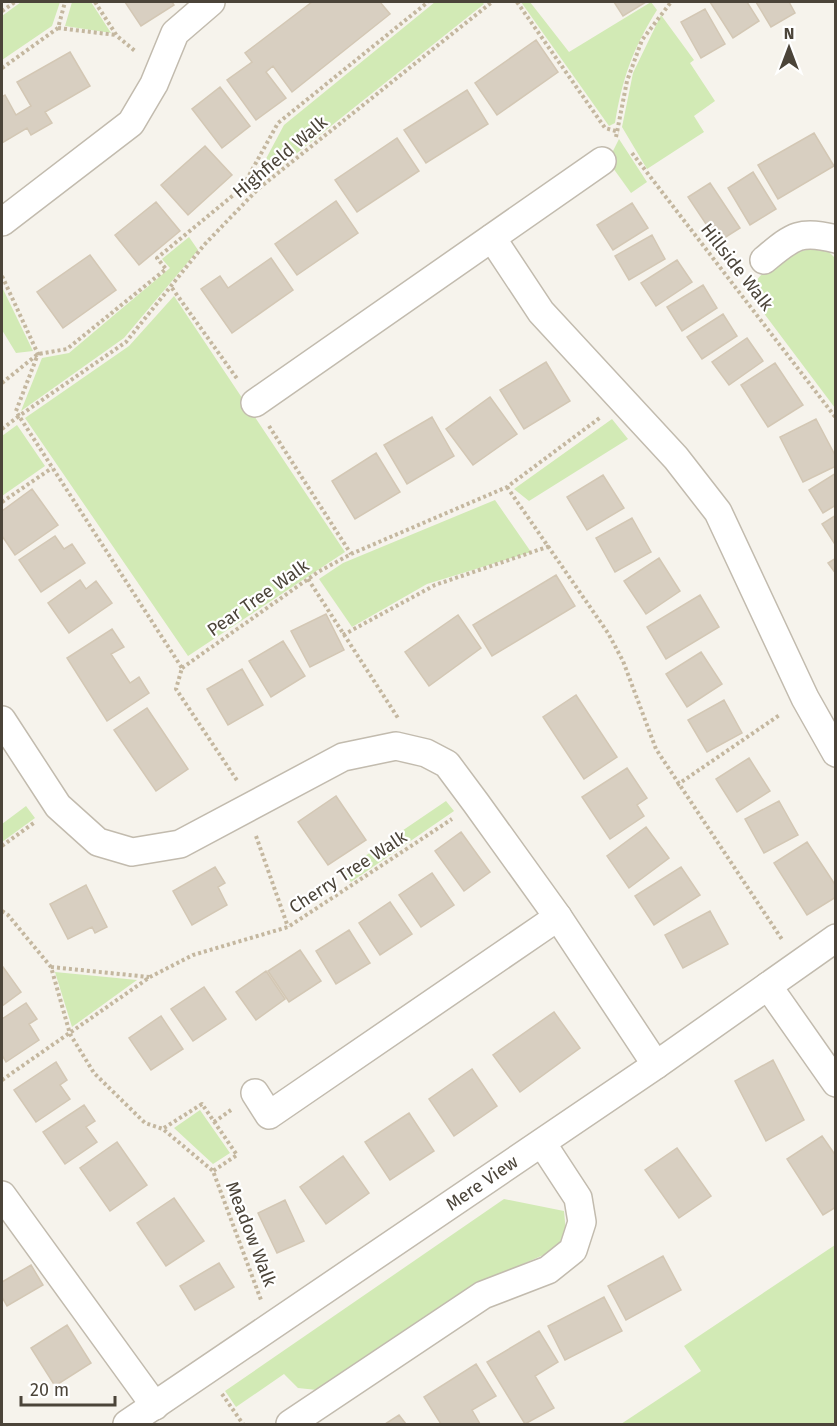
<svg xmlns="http://www.w3.org/2000/svg" width="837" height="1426" font-family="'Fira Sans',sans-serif">
	<style>
		.green { fill: #d2eab5 }
		.building { fill: #d8cfc1; stroke: #d3c7b4; stroke-width: 1.5 }
		.lines { fill: none; stroke-linecap: round; stroke-linejoin: round }
		.minor-casing { stroke: #c2bbae; stroke-width: 30 }
		.path { stroke: #c4b79f; stroke-width: 4; stroke-dasharray: 3 3; stroke-linecap: butt }
		.minor { stroke: #fff; stroke-width: 27 }
		.labels { text-anchor: middle; dominant-baseline: central; stroke-width: 4.5; stroke-linejoin: round; paint-order: stroke }
		.street-label { font-size: 18px; fill: #4b4439; stroke: #fff }
	</style>
	<rect width="100%" height="100%" fill="#f6f3ec"/>
	<path class="green" d="M21,2H60L52,26L2,60V16Z
		M72,2H91L111,33L65,26Z
		M435,2H482L484,4L257,185H252L284,125Z
		M521,2H530L569,52L651,2L657,10C633,48 622,79 615,123L609,126Z
		M661,15L694,60L690,63L715,101L694,116L704,132L647,169L622,127L633,73Z
		M619,139L647,182L631,193L608,161Z
		M189,237L198,250L124,338L21,411L42,358L69,353L170,268L162,259Z
		M812,249L829,252L835,258V408L748,292C765,267 781,254 812,249Z
		M2,287L33,351L16,353L2,330Z
		M174,296L345,552L188,656L25,418L129,346Z
		M612,419L628,439L529,501L514,489Z
		M17,425L45,466L2,496V436Z
		M495,500L531,552L427,584L352,627L319,579L343,563Z
		M446,801L454,811L351,882L343,871Z
		M26,806L35,818L2,842V824Z
		M55,972L137,980L72,1027Z
		M200,1110L230,1153L213,1164L174,1128Z
		M504,1199L564,1211L566,1232L559,1244L548,1253L482,1282L317,1390L298,1388L284,1374L236,1407L225,1391Z
		M835,1245V1424H621L701,1371L684,1346Z"/>
	<path class="building" d="M125,2H172L174,5L141,26Z
		M312,2H380L390,14L292,92L273,66L266,72L286,98L256,120L227,80L252,62L245,53Z
		M614,2H646L623,16Z
		M710,2H747L759,21L733,38Z
		M756,2H789L795,13L771,27Z
		M705,9L725,44L701,58L681,22Z
		M536,40L558,72L497,115L475,83Z
		M70,52L90,86L45,112L52,123L31,135L27,128L2,143V97L5,95L16,115L31,106L17,82Z
		M220,87L250,126L222,148L192,109Z
		M467,90L488,124L426,163L404,130Z
		M814,133L834,166L778,199L758,165Z
		M397,138L419,171L357,212L335,180Z
		M205,146L232,175L188,215L161,185Z
		M753,172L776,209L750,225L728,188Z
		M710,183L740,228L718,242L688,197Z
		M336,201L358,233L297,275L275,244Z
		M156,202L180,231L139,265L115,235Z
		M632,203L648,228L613,250L597,225Z
		M652,235L665,259L629,280L615,256Z
		M90,255L116,290L63,328L37,292Z
		M271,258L293,290L232,333L201,289L220,276L228,288Z
		M677,260L692,282L656,306L641,283Z
		M703,285L717,308L682,331L667,307Z
		M723,314L737,336L702,359L687,337Z
		M747,338L763,361L729,385L712,362Z
		M546,362L570,401L524,429L500,390Z
		M775,363L803,405L768,427L741,385Z
		M490,397L517,434L473,465L446,429Z
		M432,417L454,456L407,484L384,445Z
		M816,419L836,457V466L803,482L780,437Z
		M376,453L400,492L355,519L332,481Z
		M836,473V505L823,513L809,490Z
		M603,475L624,508L587,530L567,497Z
		M32,489L58,525L15,555L2,536V511Z
		M836,515V546L822,524Z
		M632,518L651,552L615,572L596,538Z
		M55,536L64,549L72,544L85,563L41,592L19,560Z
		M659,558L680,591L646,614L624,581Z
		M836,558V574L828,563Z
		M556,575L575,606L492,656L473,625Z
		M80,580L86,589L96,581L112,603L69,633L48,603Z
		M700,595L719,627L666,659L647,627Z
		M326,614L344,650L310,667L291,631Z
		M458,615L481,648L429,686L405,652Z
		M112,629L124,647L111,654L130,683L139,677L149,693L107,721L67,658Z
		M283,641L305,676L271,697L249,661Z
		M701,652L722,684L687,707L666,674Z
		M242,669L263,705L228,725L207,689Z
		M576,695L617,757L584,779L543,717Z
		M724,700L742,733L707,752L688,720Z
		M147,708L188,769L156,791L114,730Z
		M749,758L770,791L737,812L716,779Z
		M627,768L647,798L637,805L644,816L610,839L582,797Z
		M336,796L366,840L328,865L298,822Z
		M779,801L798,835L764,853L745,819Z
		M646,827L669,858L629,888L607,856Z
		M461,832L490,872L464,891L435,851Z
		M807,842L836,886V897L807,915L774,863Z
		M215,867L225,883L218,887L227,905L192,925L173,891Z
		M681,867L700,895L654,925L635,896Z
		M432,873L454,905L421,927L399,895Z
		M86,885L107,927L95,933L92,927L68,939L50,904Z
		M390,902L412,934L380,955L359,923Z
		M710,911L728,944L683,968L665,935Z
		M349,930L370,963L336,984L316,951Z
		M300,950L321,981L289,1002L268,971Z
		M3,967L21,992L2,1006V969Z
		M266,971L285,999L256,1020L236,992Z
		M204,987L226,1019L193,1041L171,1009Z
		M26,1003L37,1019L29,1024L39,1040L6,1062L2,1055V1019Z
		M554,1012L580,1048L520,1092L493,1055Z
		M161,1016L183,1049L151,1070L129,1038Z
		M773,1060L804,1120L766,1141L735,1081Z
		M56,1062L67,1080L60,1085L70,1099L36,1122L14,1090Z
		M472,1069L497,1106L454,1136L429,1099Z
		M84,1105L95,1121L86,1127L97,1142L65,1164L43,1132Z
		M409,1113L434,1151L390,1180L365,1142Z
		M822,1136L836,1156V1207L823,1215L787,1159Z
		M117,1142L147,1185L110,1211L80,1168Z
		M677,1148L711,1196L679,1218L645,1170Z
		M343,1156L369,1193L326,1224L300,1187Z
		M174,1198L204,1241L166,1266L137,1223Z
		M285,1200L304,1241L277,1253L258,1213Z
		M663,1256L681,1290L626,1320L608,1286Z
		M219,1263L234,1287L195,1310L180,1286Z
		M31,1265L43,1285L7,1306L2,1297V1282Z
		M604,1297L622,1331L565,1360L548,1326Z
		M67,1325L91,1363L55,1386L31,1348Z
		M539,1331L558,1362L535,1376L554,1408L525,1424L487,1362Z
		M476,1364L496,1396L472,1410L480,1424H441L424,1397Z
		M399,1415L406,1424H385Z"/>
	<g class="lines">
		<defs>
			<g id="minor">
				<path d="M2,222L131,123L154,84L175,33L211,2"/>
				<path d="M492,238L541,312L676,458L718,512L805,698L836,753"/>
				<path d="M764,260C792,237 799,229 836,239"/>
				<path d="M255,403L602,161"/>
				<path d="M2,720L58,806L98,842L132,852L180,844L343,757L396,746L426,753L447,764L476,803L558,917L656,1065"/>
				<path d="M768,986L836,1083"/>
				<path d="M255,1093L269,1115L558,917"/>
				<path d="M2,1195L155,1406"/>
				<path id="s1" d="M127,1424L656,1065L836,938"/>
				<path d="M290,1424L483,1295L548,1270L573,1250L582,1222L578,1198L542,1143"/>
			</g>
		</defs>
		<use href="#minor" class="minor-casing"/>
		<path class="path" d="M95,2L117,36L135,51
			M517,2L605,128L619,132
			M2,11L15,2
			M58,28L116,35
			M2,68L58,28L65,2
			M616,137L627,81L642,40L671,2
			M632,153L836,418
			M2,276L38,354L16,411L19,416L126,342L204,245L258,189L492,2
			M172,288L238,380
			M2,383L38,354L67,349L166,269L157,258L242,188L278,123L428,2
			M269,426L351,554
			M2,429L19,416L182,668L176,689L238,782
			M507,487L608,633L623,661L656,749L783,941
			M2,502L52,468
			M308,579L398,718
			M343,635L435,585L550,546
			M182,668L318,572L351,554L507,487L601,417
			M677,785L781,714
			M256,836L288,927
			M2,846L35,822
			M2,911L8,915L51,967L70,1034L94,1073L145,1123L163,1129L213,1171L261,1300
			M51,967L149,977
			M2,1080L150,977L193,955L288,927L452,819
			M214,1122L231,1110
			M164,1128L202,1104L237,1155L213,1171
			M222,1394L243,1424"/>
		<use href="#minor" class="minor"/>
	</g>
	<g class="labels">
		<g class="street-label">
			<text transform="translate(280 157) rotate(-40)">Highfield Walk</text>
			<text transform="translate(737 267) rotate(52)">Hillside Walk</text>
			<text transform="translate(258 598) rotate(-35)">Pear Tree Walk</text>
			<text transform="translate(348 872) rotate(-33)">Cherry Tree Walk</text>
			<text stroke="none"><textPath href="#s1" startOffset="429">Mere View</textPath></text>
			<text transform="translate(251 1234) rotate(69)">Meadow Walk</text>
		</g>
	</g>
	<rect width="837" height="1426" fill="none" stroke="#4b4439" stroke-width="6"/>
	<g transform="translate(789 48)" stroke="#ffffff" stroke-width="4.5" paint-order="stroke">
	<path d="M0-4.5L10 22L0 15L-10 22Z" fill="#4b4439"/>
	<text y="-9" font-size="16" font-weight="bold" text-anchor="middle" fill="#4b4439">N</text>
	</g>
	<path d="M21 1396v9h94v-9" fill="none" stroke="#4b4439" stroke-width="3"/>
	<text x="30" y="1396" font-size="18" fill="#4b4439" stroke="#ffffff" stroke-width="4.5" paint-order="stroke">20 m</text>
</svg>
